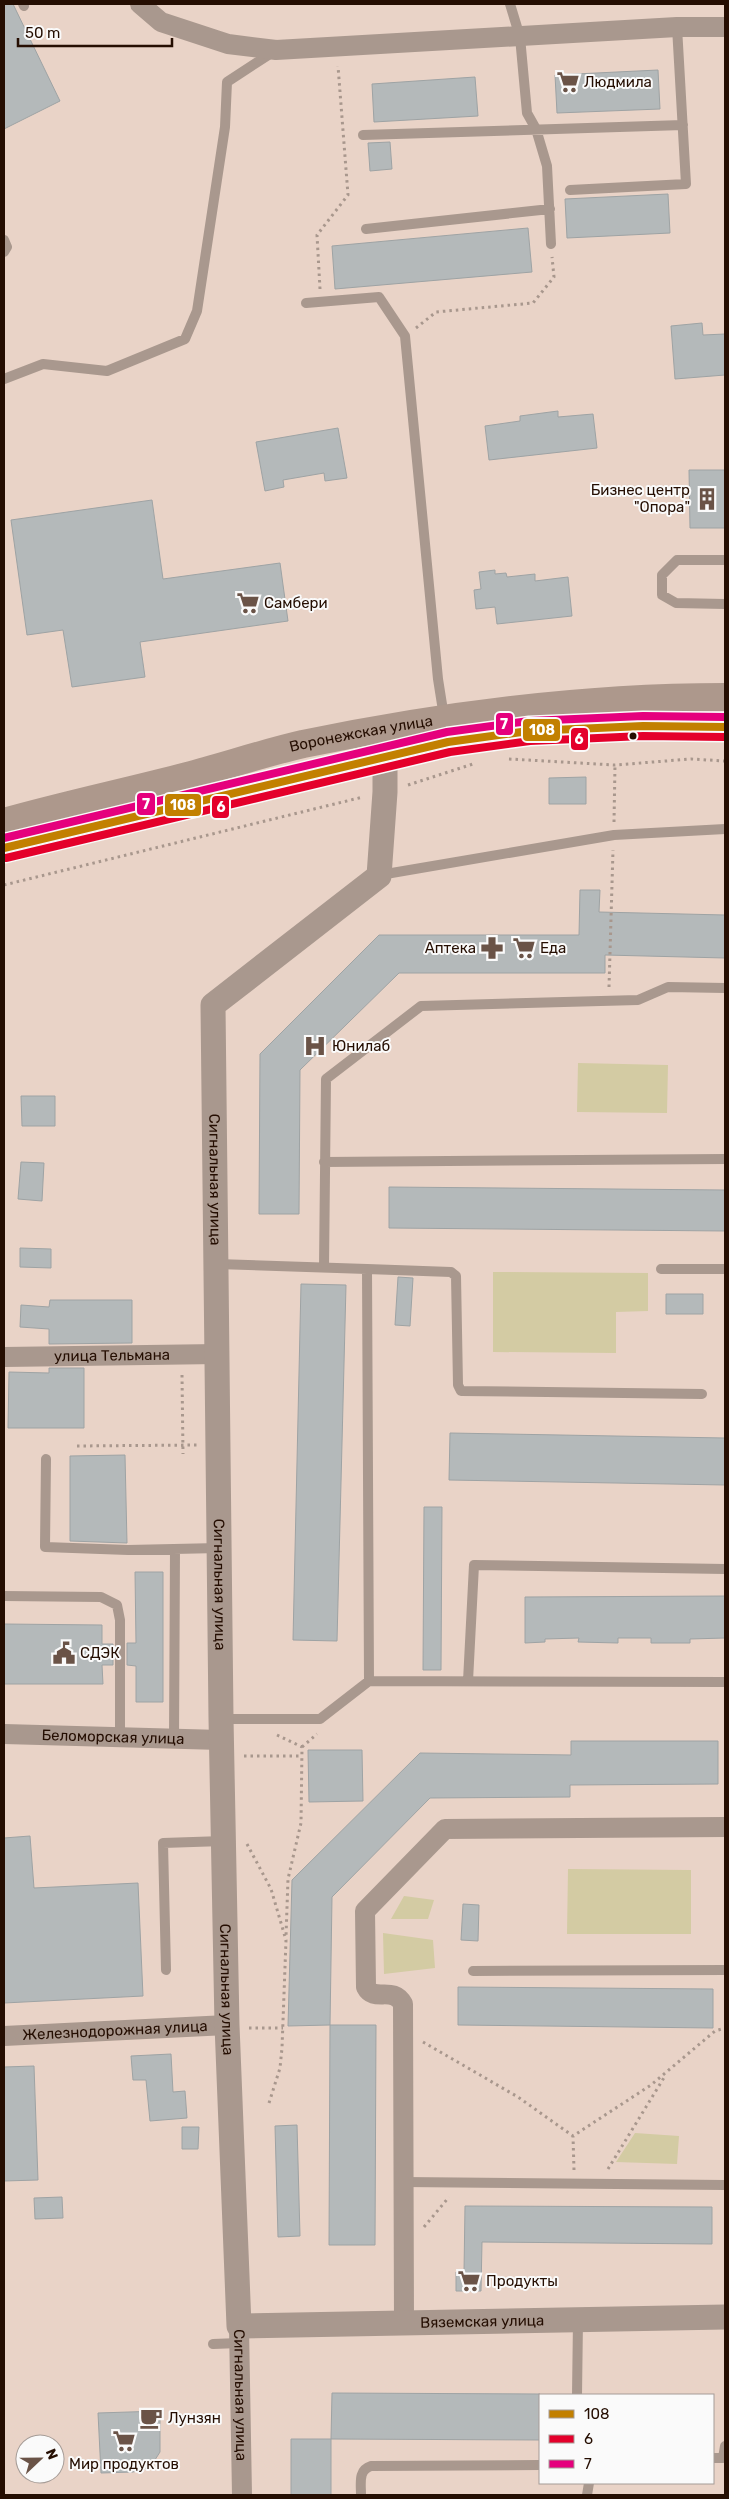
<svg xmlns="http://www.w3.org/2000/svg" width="729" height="2499" font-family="Rubik,sans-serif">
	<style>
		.green { fill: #d3cba3 }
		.building { fill: #b4b9ba; stroke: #9ea3a4 }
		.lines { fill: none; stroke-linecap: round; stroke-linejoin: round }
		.path { stroke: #a8978d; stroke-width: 3; stroke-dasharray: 2.5 4; stroke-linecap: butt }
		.service { stroke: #a9988e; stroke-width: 10 }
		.minor { stroke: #a9988e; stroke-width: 20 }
		.tertiary { stroke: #a9988e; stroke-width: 25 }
		.primary { stroke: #ad988c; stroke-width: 28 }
		.bus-1-casing { stroke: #fafafa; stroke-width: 11 }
		.bus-2-casing { stroke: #fafafa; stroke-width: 11 }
		.bus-3-casing { stroke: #fafafa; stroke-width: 11 }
		.bus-1 { stroke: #c28000; stroke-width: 8 }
		.bus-2 { stroke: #e4002b; stroke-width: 8 }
		.bus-3 { stroke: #e5007d; stroke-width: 8 }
		.bus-dot { fill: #250e02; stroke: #fafafa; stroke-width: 2 }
		.labels { text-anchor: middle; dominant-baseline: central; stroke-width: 4; stroke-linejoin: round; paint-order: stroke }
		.poi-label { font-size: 15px; fill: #250e02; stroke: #fafafa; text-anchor: start }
		.street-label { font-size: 15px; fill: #250e02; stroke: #fafafa }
		.line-badge { stroke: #fafafa; stroke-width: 2 }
		.badge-label { font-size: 14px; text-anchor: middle; font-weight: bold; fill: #fff }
	</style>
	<rect width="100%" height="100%" fill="#e9d3c7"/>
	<path class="green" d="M578,1063L668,1065L667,1113L577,1112Z
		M493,1272L648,1273V1311L616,1312V1353L493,1352Z
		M568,1869L691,1870V1934H567Z
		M404,1896L434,1900L428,1919H391Z
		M383,1933L433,1940L435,1968L384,1974Z
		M635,2133L679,2136L677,2164L616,2162Z"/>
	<path class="building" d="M4,4H13L60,101L4,129Z
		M658,70L660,109L557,113L555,75Z
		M475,77L478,116L374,122L372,84Z
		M390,142L392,169L370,171L368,143Z
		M668,194L670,233L567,238L565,199Z
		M528,228L532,272L335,289L332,246Z
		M702,323L703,335L725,334V375L675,379L671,326Z
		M558,411V417L593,414L597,448L489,460L485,426L520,421V416Z
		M338,428L347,478L325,481L324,473L283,480L284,487L265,491L256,442Z
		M689,470H725V528H690Z
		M152,500L163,579L280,563L288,621L140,642L145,677L72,687L63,630L27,635L11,520Z
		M495,570V574L506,573L507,577L535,574V581L568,577L572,616L497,624L495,607L476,609L474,590L481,589L479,572Z
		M586,777V804H549V778Z
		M580,890H600L599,912L725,915V958L605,955V973H399L300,1070L299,1214H259L260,1054L379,935H579Z
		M21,1096H55V1126H22Z
		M21,1162L44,1163L42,1201L18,1199Z
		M389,1187L725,1190V1231L389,1228Z
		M20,1248L51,1249V1268L20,1267Z
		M398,1277L413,1278L410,1326L395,1325Z
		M301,1284L346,1285L337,1641L293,1640Z
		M666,1294H703V1314H666Z
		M50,1300H132V1343L49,1344V1329L20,1327L21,1305L49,1307Z
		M49,1368H84V1428H8L9,1372L49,1373Z
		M450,1433L725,1438V1485L449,1480Z
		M125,1455L127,1543L70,1541V1456Z
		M424,1507H442L441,1670H423Z
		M135,1572H163V1702H136V1666L127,1665V1643H136Z
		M725,1596V1638L690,1639V1643H651V1638H618V1643L578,1642L579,1638L545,1639V1642L525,1643V1597Z
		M4,1624L102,1625V1644H113V1665H102L103,1684H4Z
		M571,1741H718V1784L570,1785V1797L430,1798L332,1897L330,2025L288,2026L292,1880L420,1753L571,1755Z
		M308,1750H362L363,1801L309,1802Z
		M30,1836L34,1888L138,1883L143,1996L4,2003V1838Z
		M463,1904L479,1905L478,1941L461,1940Z
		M458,1987L713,1989V2028L458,2025Z
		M330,2025H376L375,2245H329Z
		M171,2054L173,2092L185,2091L187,2118L150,2121L146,2080H133L131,2056Z
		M34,2066L38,2180L4,2181V2067Z
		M297,2125L300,2236L278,2237L275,2126Z
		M182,2127H199L198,2149H182Z
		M62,2197L63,2218L35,2219L34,2198Z
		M465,2206L712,2207V2244L482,2242L481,2291H456V2272H464Z
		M332,2393L540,2394V2440L331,2439Z
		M160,2411V2452L153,2463L145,2469L133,2472L101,2473L98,2413Z
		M291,2439H331V2495H291Z"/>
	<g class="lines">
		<path class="path" d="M320,289L317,235L348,195L338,66
			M416,328L436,312L533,303L554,277L552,257
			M509,759L615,765L691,759L725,761
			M408,785L473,764
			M614,822L615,765
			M4,885L363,797
			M609,987L613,850
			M182,1375L183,1454
			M77,1446L197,1445
			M277,1735L302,1747L301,1823L288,1879L286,1936
			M302,1747L317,1734
			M244,1756H302
			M247,1844L271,1889L286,1940L282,2048L280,2068L269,2103
			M249,2028H283
			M423,2042L518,2097L573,2136
			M608,2169L665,2076
			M574,2170L573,2136L651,2085L715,2031L725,2028
			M424,2227L449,2197"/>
		<path class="service" d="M23,4L24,6
			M510,4L520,37L527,113L536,129L547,166L551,244
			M363,135L683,125
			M570,190L686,184L677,27
			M366,229L550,209
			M4,240L7,247L4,252
			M306,303L379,297L405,336L438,679L444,717
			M4,379L43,364L107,371L185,339L197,311L225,127L227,82L273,52
			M725,560H677L662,575V595L676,603L725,604
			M380,875L614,835L725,829
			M324,1162L725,1159
			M217,1264L367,1269L369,1681
			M324,1267L326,1079L421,1006L638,1000L668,987L725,988
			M367,1269L451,1272L456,1276L458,1385L461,1391L702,1394
			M661,1269H725
			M46,1459L45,1547L128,1550L219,1548
			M4,1596L101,1597L117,1605L120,1620V1737
			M468,1681L474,1565L725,1569
			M222,1719H320L369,1681L725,1682
			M174,1739L175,1550
			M166,1970L163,1843L223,1841
			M473,1971L725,1970
			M404,2182L725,2185
			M213,2344L239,2343
			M577,2395L578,2320
			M713,2458H723L725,2446
			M361,2495C361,2483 358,2470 371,2466L540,2465
			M587,2495L589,2483"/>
		<g class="minor">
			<path d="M140,4L161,22L228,44L276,50L677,27H725"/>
			<path id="s1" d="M4,1357L218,1354"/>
			<path id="s2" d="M4,1734L221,1740"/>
			<path id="s3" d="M4,2036L227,2025"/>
			<path d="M404,2323L403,2004C393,1985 374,2003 366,1987L365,1911L445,1829L725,1827"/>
			<path id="s4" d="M239,2326L242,2495"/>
		</g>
		<path class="tertiary" id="s5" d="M385,755V792L379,876L213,1005L221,1718L227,2025L239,2326L725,2317"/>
		<g class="primary">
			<path id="s6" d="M4,822C64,805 126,792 187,776C225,766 264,753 303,744C443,715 582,697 725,697"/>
			<path d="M4,848L448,742L529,731L643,726L725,727"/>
		</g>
		<defs>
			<path id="bus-1" d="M4,848L448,742L529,731L643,726L725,727"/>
			<path id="bus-2" d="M6,858L450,752L530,741L643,736L725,737"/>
			<path id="bus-3" d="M4,838L447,732L529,721L643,716L725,717"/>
		</defs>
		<use href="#bus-1" class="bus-1-casing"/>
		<use href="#bus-2" class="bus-2-casing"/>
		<use href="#bus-3" class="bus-3-casing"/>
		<use href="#bus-1" class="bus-1"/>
		<use href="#bus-2" class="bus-2"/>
		<use href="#bus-3" class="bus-3"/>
	</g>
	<defs>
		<symbol id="supermarket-bare" viewBox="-9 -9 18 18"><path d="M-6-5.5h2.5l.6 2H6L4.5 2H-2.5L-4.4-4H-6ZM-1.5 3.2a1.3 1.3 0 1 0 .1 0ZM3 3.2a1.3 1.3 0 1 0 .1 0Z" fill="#6a5347" stroke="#fafafa" stroke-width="2.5" paint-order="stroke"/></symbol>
		<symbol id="building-bare" viewBox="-9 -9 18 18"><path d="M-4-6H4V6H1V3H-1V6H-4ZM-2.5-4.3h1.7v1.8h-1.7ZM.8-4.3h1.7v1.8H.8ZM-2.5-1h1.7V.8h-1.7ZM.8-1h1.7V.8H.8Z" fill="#6a5347" stroke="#fafafa" stroke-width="2.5" paint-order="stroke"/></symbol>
		<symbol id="pharmacy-bare" viewBox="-9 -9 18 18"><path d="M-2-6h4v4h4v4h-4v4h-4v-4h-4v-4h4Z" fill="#6a5347" stroke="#fafafa" stroke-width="2.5" paint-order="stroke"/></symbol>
		<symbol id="hospital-bare" viewBox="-9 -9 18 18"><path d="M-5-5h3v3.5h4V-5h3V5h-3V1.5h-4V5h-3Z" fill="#6a5347" stroke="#fafafa" stroke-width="2.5" paint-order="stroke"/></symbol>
		<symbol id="civic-bare" viewBox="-9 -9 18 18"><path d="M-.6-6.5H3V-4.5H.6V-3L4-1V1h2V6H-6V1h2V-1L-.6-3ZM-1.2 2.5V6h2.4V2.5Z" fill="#6a5347" stroke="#fafafa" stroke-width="2.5" paint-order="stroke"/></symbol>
		<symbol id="cafe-bare" viewBox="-9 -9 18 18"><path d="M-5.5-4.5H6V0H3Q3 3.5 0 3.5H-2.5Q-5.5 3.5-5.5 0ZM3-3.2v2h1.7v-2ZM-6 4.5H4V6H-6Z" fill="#6a5347" stroke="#fafafa" stroke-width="2.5" paint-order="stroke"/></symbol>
	</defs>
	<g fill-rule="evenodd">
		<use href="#supermarket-bare" x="552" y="66" width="32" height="32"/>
		<use href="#building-bare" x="691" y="483" width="32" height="32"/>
		<use href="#supermarket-bare" x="232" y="587" width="32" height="32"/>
		<use href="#pharmacy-bare" x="476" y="932" width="32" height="32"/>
		<use href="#supermarket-bare" x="508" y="932" width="32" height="32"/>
		<use href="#hospital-bare" x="299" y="1030" width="32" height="32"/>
		<use href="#civic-bare" x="48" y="1637" width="32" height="32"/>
		<use href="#supermarket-bare" x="453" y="2265" width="32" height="32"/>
		<use href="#cafe-bare" x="135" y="2402" width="32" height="32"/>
		<use href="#supermarket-bare" x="108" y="2425" width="32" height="32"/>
	</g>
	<circle class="bus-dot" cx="633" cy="736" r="4.5"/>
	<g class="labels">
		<g class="poi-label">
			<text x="584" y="82">Людмила</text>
			<text x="690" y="490" text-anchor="end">Бизнес центр<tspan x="690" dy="17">"Опора"</tspan></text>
			<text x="264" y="603">Самбери</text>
			<text x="476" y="948" text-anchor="end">Аптека</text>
			<text x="540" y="948">Еда</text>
			<text x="332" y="1046">Юнилаб</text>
			<text x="80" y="1653">СДЭК</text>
			<text x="486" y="2281">Продукты</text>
			<text x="168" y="2418">Лунзян</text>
			<text x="124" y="2464" text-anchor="middle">Мир продуктов</text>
		</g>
		<g class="street-label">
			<text stroke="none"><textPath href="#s6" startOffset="368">Воронежская улица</textPath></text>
			<text stroke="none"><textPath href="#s5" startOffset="506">Сигнальная улица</textPath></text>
			<text stroke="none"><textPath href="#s1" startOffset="108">улица Тельмана</textPath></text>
			<text stroke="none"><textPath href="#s5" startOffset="911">Сигнальная улица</textPath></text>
			<text stroke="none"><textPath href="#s2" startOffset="109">Беломорская улица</textPath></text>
			<text stroke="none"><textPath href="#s5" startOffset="1316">Сигнальная улица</textPath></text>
			<text stroke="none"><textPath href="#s3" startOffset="111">Железнодорожная улица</textPath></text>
			<text stroke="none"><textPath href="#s5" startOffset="1896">Вяземская улица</textPath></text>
			<text stroke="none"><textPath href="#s4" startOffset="69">Сигнальная улица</textPath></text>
		</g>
	</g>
	<g class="line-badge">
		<rect x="495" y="712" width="19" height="24" rx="5" fill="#e5007d"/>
		<rect x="522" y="718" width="39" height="24" rx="5" fill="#c28000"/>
		<rect x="570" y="727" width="19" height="24" rx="5" fill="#e4002b"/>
		<rect x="136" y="792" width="20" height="24" rx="5" fill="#e5007d"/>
		<rect x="164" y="793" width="38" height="24" rx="5" fill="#c28000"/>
		<rect x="211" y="795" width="19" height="24" rx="5" fill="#e4002b"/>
	</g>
	<g class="badge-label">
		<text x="504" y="729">7</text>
		<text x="542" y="735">108</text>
		<text x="579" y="744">6</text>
		<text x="146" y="809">7</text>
		<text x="183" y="810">108</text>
		<text x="221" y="812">6</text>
	</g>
	<rect width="729" height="2499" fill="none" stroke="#250e02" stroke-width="10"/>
	<rect x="539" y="2394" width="175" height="90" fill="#fafafa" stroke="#a59c97"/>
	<rect x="549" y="2410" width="25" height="8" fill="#c28000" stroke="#a59c97"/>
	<text x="584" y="2419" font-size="15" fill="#250e02">108</text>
	<rect x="549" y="2435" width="25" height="8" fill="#e4002b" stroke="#a59c97"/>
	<text x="584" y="2444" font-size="15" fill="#250e02">6</text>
	<rect x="549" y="2460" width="25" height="8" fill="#e5007d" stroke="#a59c97"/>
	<text x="584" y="2469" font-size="15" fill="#250e02">7</text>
	<g transform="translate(40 2459) rotate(68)"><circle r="24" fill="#fafafa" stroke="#a59c97"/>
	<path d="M0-4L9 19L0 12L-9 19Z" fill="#6a5347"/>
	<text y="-8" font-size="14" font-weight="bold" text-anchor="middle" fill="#250e02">N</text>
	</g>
	<path d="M18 38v8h154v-8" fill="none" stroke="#250e02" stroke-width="2.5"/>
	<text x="25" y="38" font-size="15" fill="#250e02" stroke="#fafafa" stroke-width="4" paint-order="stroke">50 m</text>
</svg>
